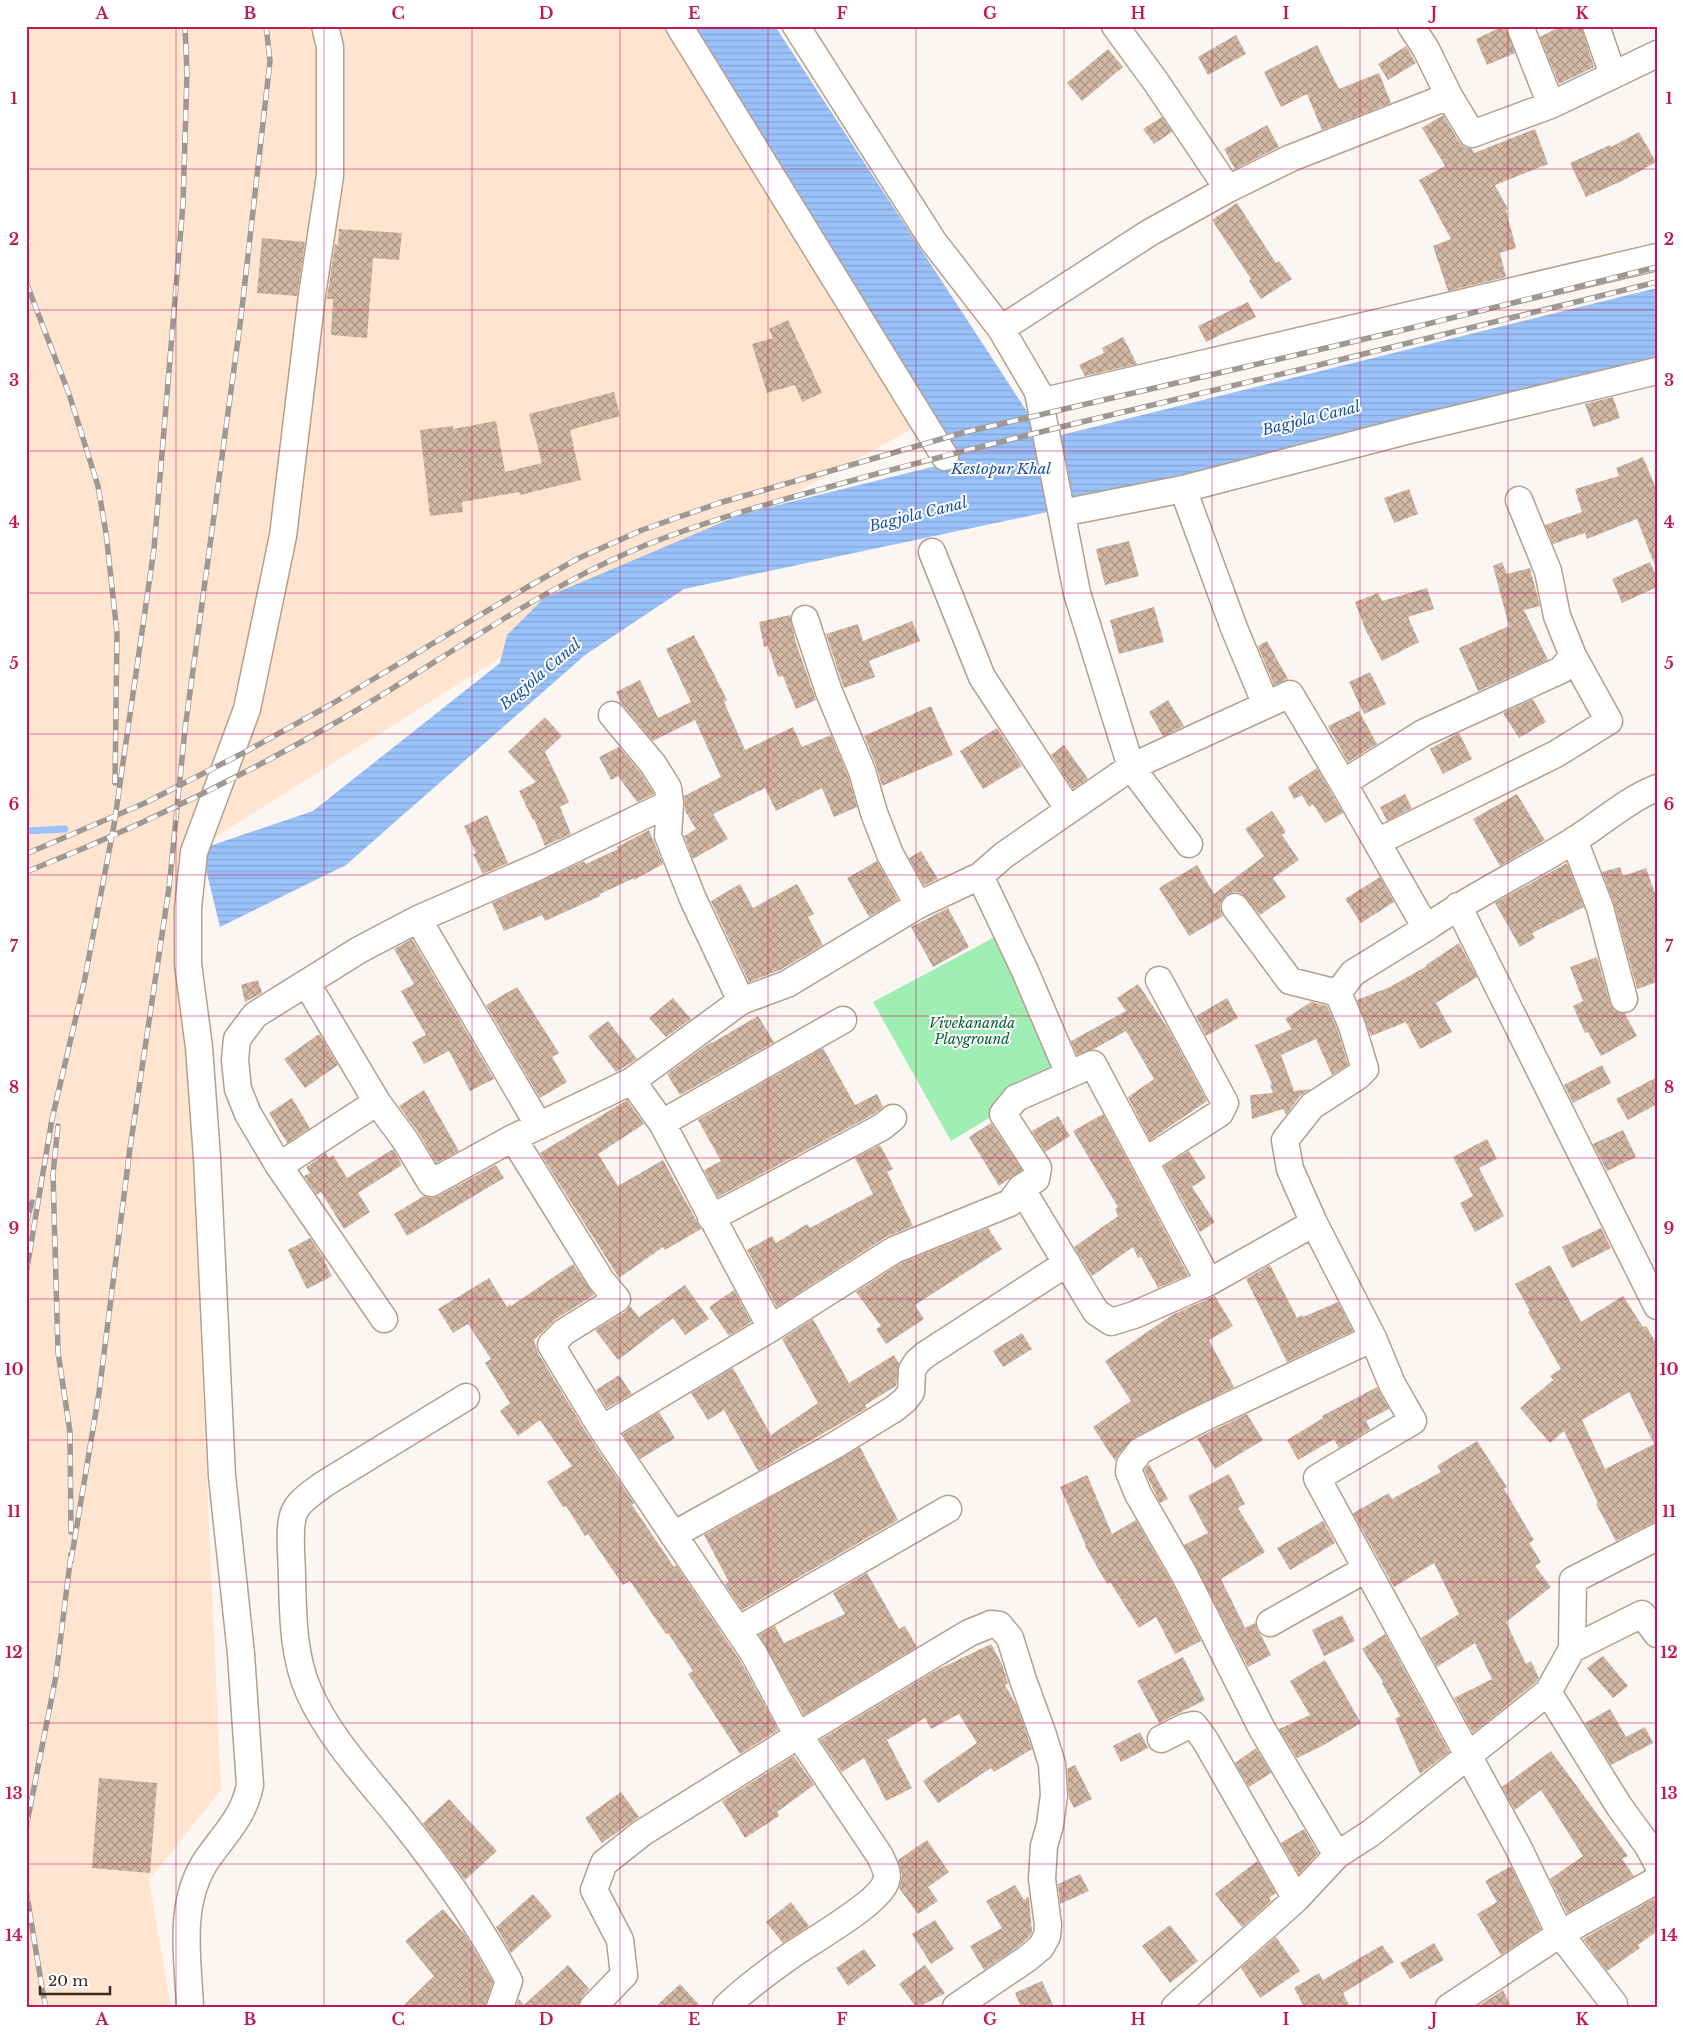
<svg xmlns="http://www.w3.org/2000/svg" width="1683" height="2033" font-family="'Libre Baskerville',serif">
	<style>
		.built { fill: #ffe5d0 }
		.park { fill: #9eeeb3 }
		.water { fill: url(#water-rules) }
		.lines { fill: none; stroke-linecap: round; stroke-linejoin: round }
		.stream { stroke: #9ac1fa; stroke-width: 7 }
		.building { fill: url(#building-cross-hatch); fill-rule: evenodd }
		.minor-casing { stroke: #b69e8b; stroke-width: 29 }
		.minor { stroke: #fff; stroke-width: 26 }
		.rail-casing { stroke: #9f9791; stroke-width: 5.5 }
		.rail { stroke: #fff; stroke-width: 4; stroke-dasharray: 11; stroke-linecap: butt }
		.grid { fill: none; stroke: #c2185b; stroke-width: 1; stroke-opacity: 0.55 }
		.labels { text-anchor: middle; dominant-baseline: central; stroke-width: 4; stroke-linejoin: round; paint-order: stroke }
		.park-label { font-size: 14px; font-style: italic; fill: #036531; stroke: #fff }
		.water-label { font-size: 15px; font-style: italic; fill: #1852a4; stroke: #fff }
		.neatline { fill: none; stroke: #c2185b; stroke-width: 2 }
		.grid-label { font-size: 16px; text-anchor: middle; font-weight: bold; fill: #c2185b }
	</style>
	<defs>
		<pattern id="water-rules" width="6" height="5" patternUnits="userSpaceOnUse" patternTransform="scale(1.25)"><rect width="6" height="5" fill="#9ac1fa"/><path d="M0 2.5h6" fill="none" stroke="#85a6d6"/></pattern>
		<pattern id="building-cross-hatch" width="8" height="8" patternUnits="userSpaceOnUse" patternTransform="scale(1.25)"><rect width="8" height="8" fill="#d1b7a4"/><path d="M0 0l8 8M0 8l8-8" fill="none" stroke="#aa9585"/></pattern>
	</defs>
	<rect width="100%" height="100%" fill="#fbf6f2"/>
	<path class="built" d="M26,26H685L925,422L541,632L179,860L221,1790L149,1880L171,2007H26Z"/>
	<path class="park" d="M1006,931L1068,1070L951,1141L873,1002Z"/>
	<path class="water" d="M683,26H775L1045,439L1657,288V360L1156,489L684,589L585,655L346,865L220,927L201,849L313,811L500,663L507,635L544,598L742,514L948,463Z"/>
	<g class="lines">
		<path class="stream" d="M26,831L65,829"/>
	</g>
	<path class="building" d="M1503,26H1505L1515,53L1487,65L1476,39Z
		M1561,26H1581L1594,67L1559,84L1540,37Z
		M1236,35L1246,54L1208,75L1198,57Z
		M1317,45L1339,89L1379,73L1391,103L1322,130L1307,94L1281,107L1264,72Z
		M1406,46L1416,63L1388,80L1378,64Z
		M1108,49L1123,67L1082,101L1067,83Z
		M1443,115L1459,142L1464,147L1472,149L1474,153L1535,129L1548,164L1495,185L1508,209L1506,210L1516,248L1500,253L1506,277L1448,291L1433,246L1451,239L1419,180L1445,166L1422,128Z
		M1162,117L1172,132L1154,144L1143,129Z
		M1267,125L1279,147L1235,169L1224,149Z
		M1639,132L1656,162L1624,180L1586,197L1570,163L1610,145L1611,147Z
		M1237,203L1276,263L1279,261L1292,279L1261,299L1249,281L1251,279L1212,220Z
		M339,229L402,233L399,260L373,258L367,338L331,335L333,299H327L335,244L338,245Z
		M262,238L305,242L297,296L257,293Z
		M1248,302L1256,317L1206,342L1198,326Z
		M788,320L822,393L802,402L795,385L767,393L752,344L773,338L769,329Z
		M1123,337L1137,364L1085,376L1079,365L1104,353L1102,348Z
		M614,392L620,416L570,430L581,480L520,495L519,492L462,502L463,512L430,516L420,430L453,426V429L496,421L505,472L542,463L529,414Z
		M1613,397L1620,418L1593,427L1585,404Z
		M1643,457L1657,491V566H1655L1637,519L1587,539L1585,533L1553,544L1545,525L1582,512L1575,489L1619,476L1616,468Z
		M1409,489L1418,514L1394,523L1384,498Z
		M1129,541L1139,576L1105,585L1096,549Z
		M1502,562L1507,574L1530,568L1540,606L1524,610L1548,660L1478,691L1459,648L1509,626L1493,566Z
		M1650,562L1657,577V587L1622,603L1612,579Z
		M1427,588L1434,609L1408,617L1419,642L1382,661L1366,631L1355,602L1378,593L1382,601Z
		M1154,607L1164,642L1119,654L1110,620Z
		M790,615L796,643L816,700L796,709L783,676L778,677L768,646L764,647L759,622Z
		M912,621L920,641L869,661L875,677L844,688L826,634L858,624L863,641Z
		M694,635L727,700L724,702L745,750L793,727L802,747L831,735L848,776L857,807L834,817L822,788L776,811L765,788L713,814L728,839L693,859L684,836L696,829L685,811L684,796L721,777L695,720L653,741L622,704L616,692L640,680L658,718L691,702L666,649Z
		M1267,641L1288,679L1274,685L1258,646Z
		M1370,672L1386,704L1364,714L1349,682Z
		M1533,699L1546,722L1519,738L1503,713Z
		M1168,700L1184,726L1163,736L1149,712Z
		M931,706L953,755L882,786L876,765L864,736Z
		M1359,711L1377,744L1348,762L1328,726Z
		M545,717L562,736L545,752L569,802L560,807L571,834L545,846L534,819L533,820L519,791L536,782L508,752Z
		M997,728L1022,766L983,789L960,751Z
		M1459,733L1472,759L1443,774L1430,749Z
		M1064,745L1088,779L1073,789L1051,755Z
		M619,747L641,773L654,794L637,802L618,776L611,780L599,757Z
		M1317,768L1343,813L1325,823L1313,804L1309,807L1302,795L1294,799L1288,787Z
		M1405,794L1412,808L1387,821L1380,807Z
		M1517,794L1545,840L1500,866L1473,819Z
		M1272,811L1286,832L1282,835L1299,860L1273,878L1286,897L1260,915L1241,893L1234,892L1226,895L1221,902L1220,909L1223,916L1189,936L1159,888L1197,865L1214,894L1264,856L1245,829Z
		M487,815L508,863L483,874L473,854L476,853L464,826Z
		M649,830L663,864L634,880V878L600,894V896L545,921L542,915L504,931L492,903L584,861L586,864L618,849L617,847Z
		M921,851L938,879L924,885L909,858Z
		M877,861L898,900L869,917L847,878Z
		M1567,863L1584,907L1532,933L1535,938L1520,947L1495,903Z
		M1620,867L1623,876L1646,868L1657,899V982L1637,989L1614,904L1602,872Z
		M1380,877L1394,902L1361,923L1345,899Z
		M740,884L753,908L797,884L814,914L808,917L823,945L780,970L749,982L711,901Z
		M948,908L969,947L933,967L911,927Z
		M412,939L494,1079L470,1091L449,1051L424,1064L412,1042L426,1035L401,991L414,984L394,949Z
		M1459,943L1477,977L1436,1003L1452,1032L1420,1049L1406,1022L1371,1036L1357,1000L1390,987L1427,966L1426,965Z
		M1597,957L1610,1003L1614,1010L1625,1014L1637,1036L1601,1056L1588,1032L1585,1033L1573,1006L1583,1001L1570,967Z
		M258,980L262,993L245,1002L241,985Z
		M1138,984L1169,1030L1207,1101L1150,1140L1128,1097L1154,1079L1126,1031L1094,1049L1077,1055L1071,1041L1126,1011L1117,998Z
		M517,987L559,1053L552,1057L567,1082L540,1098L486,1005Z
		M673,998L691,1019L666,1037L649,1018Z
		M1227,998L1238,1018L1206,1036L1196,1016Z
		M1311,1002L1327,1006L1338,1031L1348,1065L1332,1075L1316,1039L1281,1055L1294,1091L1311,1089L1300,1096L1286,1115L1283,1109L1252,1119L1250,1095L1273,1093L1270,1085L1272,1084L1255,1045L1292,1029L1285,1019Z
		M758,1016L774,1042L680,1095L667,1074L711,1042L712,1043Z
		M608,1021L637,1059L616,1072L588,1036Z
		M319,1034L338,1065L305,1088L284,1059Z
		M823,1048L855,1105L877,1094L883,1107L874,1114L718,1197L704,1170L721,1161L698,1120Z
		M1602,1065L1611,1083L1573,1103L1564,1085Z
		M1657,1077V1104L1628,1120L1616,1099Z
		M424,1090L459,1151L436,1163L418,1132L399,1106Z
		M292,1098L310,1128L287,1143L269,1113Z
		M627,1100L644,1124L598,1154L618,1186L663,1160L701,1229L665,1250L663,1247L619,1278L540,1153Z
		M1103,1114L1188,1275L1158,1288L1141,1257L1138,1258L1133,1247L1092,1276L1074,1247L1118,1216L1115,1209L1118,1207L1073,1131Z
		M1058,1116L1070,1136L1045,1152L1032,1131Z
		M991,1123L1022,1170L999,1186L969,1137Z
		M1623,1130L1636,1157L1607,1171L1593,1144Z
		M1487,1139L1497,1159L1479,1168L1504,1216L1475,1232L1460,1203L1473,1196L1453,1157Z
		M880,1145L893,1169L887,1172L913,1226L886,1237L777,1307L747,1250L772,1236L776,1243L807,1224L810,1228L873,1194L855,1158Z
		M393,1149L402,1165L358,1193L370,1212L344,1229L321,1192L317,1195L304,1176L310,1173L306,1167L326,1153L329,1158L333,1155L347,1178Z
		M1189,1151L1206,1178L1192,1187L1215,1222L1200,1232L1164,1166Z
		M496,1165L504,1178L407,1236L394,1214L424,1196L431,1198L438,1196Z
		M988,1228L1002,1249L915,1305L924,1319L886,1344L876,1329L881,1326L856,1292L901,1263Z
		M1601,1228L1611,1248L1572,1268L1562,1247Z
		M310,1238L325,1260L324,1261L332,1276L307,1289L288,1250Z
		M573,1264L594,1295L556,1319L534,1340L538,1353L589,1437L634,1503L632,1505L674,1567L676,1565L741,1662L778,1730L740,1754L688,1674L693,1671L668,1633L666,1634L630,1581L623,1585L588,1534L585,1536L566,1506L563,1507L547,1482L572,1466L540,1420L518,1436L500,1411L510,1403L485,1363L491,1359L468,1324L453,1333L438,1309L489,1278L507,1307L510,1304L511,1306Z
		M1270,1265L1297,1318L1302,1315L1303,1317L1338,1302L1353,1331L1287,1362L1246,1279Z
		M1550,1265L1581,1322L1623,1296L1643,1327L1646,1326L1657,1344V1522L1650,1524L1616,1541L1596,1504L1598,1503L1564,1431L1550,1443L1520,1408L1553,1380L1550,1376L1561,1369L1528,1312L1530,1311L1515,1284ZM1629,1392L1654,1444L1605,1469L1582,1420Z
		M685,1285L709,1319L685,1335L673,1318L618,1360L595,1330L625,1312L630,1306L639,1317Z
		M734,1290L751,1322L729,1336L709,1307Z
		M1215,1296L1233,1326L1209,1340L1234,1387L1133,1438L1118,1455L1115,1461L1093,1427L1131,1401L1105,1361L1172,1315Z
		M813,1319L849,1383L894,1355L899,1363L896,1386L865,1405L867,1408L758,1471L724,1410L708,1420L691,1393L733,1368L771,1435L818,1403L782,1339Z
		M1022,1333L1032,1349L1003,1367L993,1351Z
		M619,1375L632,1394L607,1408L596,1390Z
		M1377,1387L1389,1409L1366,1421L1370,1429L1339,1448L1334,1439L1298,1460L1287,1440L1323,1418L1322,1416Z
		M659,1412L675,1438L640,1459L623,1434Z
		M1247,1414L1263,1440L1215,1469L1197,1438Z
		M1477,1441L1507,1487L1504,1489L1534,1540L1529,1543L1541,1562L1535,1566L1551,1587L1506,1622L1526,1664L1531,1661L1539,1678L1536,1682L1473,1733L1454,1698L1492,1679L1475,1643L1437,1667L1421,1638L1459,1614L1434,1563L1394,1587L1353,1513L1389,1493L1392,1499L1441,1472L1437,1466Z
		M860,1447L898,1520L742,1610L725,1584L729,1582L704,1535Z
		M1149,1464L1168,1499L1160,1503L1144,1470Z
		M1229,1474L1245,1504L1238,1508L1265,1552L1221,1579L1245,1628L1255,1623L1257,1630L1261,1635L1271,1655L1248,1667L1184,1545L1208,1533L1188,1496Z
		M1087,1475L1112,1534L1136,1520L1171,1581L1201,1641L1175,1654L1156,1617L1139,1628L1110,1582L1107,1584L1085,1546H1086L1060,1487Z
		M1323,1521L1335,1543L1290,1570L1277,1548Z
		M867,1573L899,1629L905,1626L917,1647L804,1715L759,1635L775,1626L784,1643L845,1614L833,1593Z
		M1342,1615L1355,1641L1324,1656L1312,1630Z
		M1385,1634L1449,1752L1420,1774L1395,1719L1400,1716L1382,1683L1383,1682L1362,1649Z
		M991,1644L1002,1664L1008,1683L1005,1685L1017,1706L1032,1749L994,1772L991,1768L938,1803L923,1781L977,1743L959,1714L931,1729L925,1718L887,1740L912,1788L886,1801L864,1758L842,1772L820,1740L933,1672Z
		M1603,1656L1628,1686L1613,1698L1587,1668Z
		M1183,1657L1205,1700L1159,1723L1137,1681Z
		M1325,1660L1361,1723L1322,1746L1297,1758L1279,1729L1310,1715L1290,1681Z
		M1610,1709L1626,1737L1645,1727L1653,1743L1611,1765L1585,1723Z
		M1140,1732L1148,1748L1121,1762L1113,1746Z
		M1256,1748L1271,1773L1249,1787L1235,1763Z
		M1551,1751L1628,1856L1622,1859L1634,1876L1567,1913L1550,1879L1583,1856L1541,1790L1515,1810L1502,1787Z
		M794,1756L814,1785L777,1812L779,1816L745,1838L722,1801Z
		M1075,1765L1092,1799L1074,1808L1069,1798L1067,1769Z
		M99,1778L157,1783L150,1873L92,1868Z
		M621,1792L639,1817L602,1843L585,1818Z
		M449,1799L497,1851L465,1880L423,1823Z
		M1304,1829L1318,1853L1299,1874L1281,1843Z
		M927,1840L949,1872L928,1887L938,1901L918,1914L899,1888L902,1875L898,1860Z
		M1257,1861L1276,1893L1269,1898L1271,1901L1242,1927L1215,1894Z
		M1511,1866L1541,1929L1501,1955L1477,1914L1497,1902L1485,1881Z
		M1080,1874L1089,1891L1060,1904L1058,1884Z
		M1015,1885L1024,1900L1029,1897L1032,1932L1029,1937L1019,1946L984,1970L970,1946L1002,1928L986,1901Z
		M533,1894L552,1916L511,1953L496,1927Z
		M1657,1897V1931L1638,1945L1640,1948L1607,1971L1583,1939Z
		M791,1902L809,1926L783,1943L766,1922Z
		M443,1909L466,1936L493,1982L485,2007H402L434,1976L405,1941Z
		M935,1920L954,1949L931,1964L912,1934Z
		M1170,1925L1198,1961L1170,1983L1142,1946Z
		M1276,1937L1300,1971L1260,1998L1241,1968Z
		M1434,1943L1444,1960L1410,1979L1400,1963Z
		M1382,1945L1394,1962L1343,1993L1350,2007H1304L1294,1988L1319,1973L1323,1980Z
		M864,1949L876,1966L848,1986L836,1968Z
		M568,1965L589,1989L582,1997L578,2007H516L519,1999L524,2005Z
		M925,1965L945,1993L919,2007H916L899,1984Z
		M1042,1981L1054,2007H1021L1015,1993Z
		M680,1984L701,2007H655Z
		M1503,1990L1511,2007H1477Z"/>
	<g class="lines">
		<defs>
			<path id="minor" d="M679,26L945,457
				M796,26L933,241L1001,329L1038,392L1077,593L1131,767L1189,844
				M1115,26L1156,82L1228,189
				M1411,26L1426,49L1449,96
				M1520,26L1551,105
				M1596,26L1613,75
				M1001,329L1149,233L1228,189L1291,158L1449,96L1472,134L1551,105L1657,54
				M1040,402L1657,257
				M1519,500L1548,571L1557,616L1573,656
				M1062,513L1183,489
				M932,552L982,677L1069,810
				M805,619L829,692L862,771L874,813L890,854L918,905
				M1266,705L1234,628L1183,489L1410,430L1657,371
				M612,715L653,764L668,788L670,803L668,836L693,899L741,1001
				M1343,783L1423,733L1561,670L1573,656L1609,721L1556,754L1377,842
				M1574,840L1600,908L1624,999
				M980,876L1025,971L1069,1074
				M1458,906L1657,1306
				M1235,907L1290,981L1338,993
				M418,919L539,1126
				M1426,928L1353,973L1338,993L1352,1026L1365,1069L1358,1076L1312,1106L1285,1140L1290,1169L1314,1223L1373,1338L1392,1384L1413,1421L1317,1478L1518,1847L1560,1934L1614,2004
				M307,984L377,1102L405,1140L431,1183L513,1138L632,1081L741,1001L787,984L918,905L980,876L1004,855L1131,767L1290,694L1343,783L1426,928C1473,895 1525,871 1573,841C1602,823 1626,800 1657,788
				M632,1081L662,1123L771,1328
				M662,1123L843,1020
				M513,1138L601,1280L617,1299L564,1332L551,1345L602,1429L754,1654L792,1725L880,1856C883,1863 889,1873 886,1881C881,1902 813,1940 793,1954C770,1970 746,1988 726,2007
				M1145,1161L1220,1113L1225,1103L1159,980
				M279,1166L377,1102
				M1021,1188L1096,1312L1111,1322L1134,1315L1209,1282L1314,1223
				M711,1218L882,1127L893,1118
				M384,1319L279,1166L248,1114L238,1089L235,1060L237,1039L255,1015L359,950L418,919L537,867L670,803
				M466,1397L324,1484C315,1491 298,1501 294,1513C288,1527 292,1560 292,1577C293,1615 293,1657 309,1692C329,1738 371,1782 402,1821C442,1871 479,1924 509,1981L500,2007
				M602,1429L771,1328L894,1250L1010,1203L1021,1188L1036,1179L1038,1168L1003,1114L1016,1098L1093,1064L1209,1282
				M673,1535L832,1447L894,1409L905,1400L911,1392L912,1370L917,1362L925,1355L1067,1263
				M1270,1623L1366,1569
				M738,1630L948,1509
				M1572,1649L1642,1614L1657,1634
				M1548,1692L1619,1806L1648,1846L1657,1863
				M1161,1739L1185,1727L1194,1725L1205,1740L1296,1899
				M1337,1855L1262,1729L1184,1574L1138,1494L1129,1472L1130,1464L1140,1451L1195,1422L1373,1338
				M190,2007C188,1959 178,1907 204,1864C222,1836 243,1820 250,1785L241,1654L222,1476L207,1158L199,1047L188,964V908L194,852L247,709L283,536L312,295L330,176V47L325,26
				M593,2007L624,1975L620,1940L594,1890L604,1863L642,1833L799,1735L969,1633L991,1624L999,1625L1010,1638L1023,1680L1043,1735L1052,1764L1054,1795L1050,1825L1044,1846L1042,1879L1048,1925L1047,1936L1041,1947L1028,1958L956,2007
				M1175,2007L1296,1899L1337,1855L1371,1833L1548,1692L1572,1649L1573,1580L1657,1537
				M1449,2007L1560,1934L1657,1880"/>
		</defs>
		<use href="#minor" class="minor-casing"/>
		<use href="#minor" class="minor"/>
		<defs>
			<path id="rail" d="M26,282L69,394L98,486L106,533L117,633L115,783
				M26,854L145,803L247,751L330,705L512,596L577,559L642,530L719,503L962,433L1403,330L1657,267
				M26,872C135,829 240,778 342,719C443,660 538,589 646,545C704,522 762,505 822,489C912,463 1003,441 1094,419C1282,374 1469,329 1657,282
				M58,1126L53,1174L58,1352L70,1432L71,1532
				M26,1223L32,1202
				M26,1274L52,1119L84,983L114,825L154,549L183,204L187,73L185,26
				M71,1561L99,1393L130,1148L169,888L185,729L241,317L270,61L266,26
				M26,1828L56,1676L71,1554
				M26,1890L43,1994L46,2007"/>
		</defs>
		<use href="#rail" class="rail-casing"/>
		<use href="#rail" class="rail"/>
	</g>
	<path class="grid" d="M176,26V2007M324,26V2007M472,26V2007M620,26V2007M768,26V2007M916,26V2007M1064,26V2007M1212,26V2007M1360,26V2007M1508,26V2007M26,169H1657M26,310H1657M26,451H1657M26,593H1657M26,734H1657M26,875H1657M26,1016H1657M26,1158H1657M26,1299H1657M26,1440H1657M26,1582H1657M26,1723H1657M26,1864H1657"/>
	<g class="labels">
		<g class="park-label">
			<text x="972" y="1023">Vivekananda<tspan x="972" dy="16">Playground</tspan></text>
		</g>
		<g class="water-label">
			<text transform="translate(1311 418) rotate(-14)">Bagjola Canal</text>
			<text x="1001" y="468">Kestopur Khal</text>
			<text transform="translate(918 514) rotate(-14)">Bagjola Canal</text>
			<text transform="translate(540 674) rotate(-40)">Bagjola Canal</text>
		</g>
	</g>
	<rect width="1683" height="2033" fill="none" stroke="#ffffff" stroke-width="55"/>
	<path d="M40 1986v8h70v-8" fill="none" stroke="#342a22" stroke-width="2.5"/>
	<text x="48" y="1986" font-size="15" fill="#342a22" stroke="#ffffff" stroke-width="4" paint-order="stroke">20 m</text>
	<rect x="28" y="28" width="1628" height="1978" class="neatline"/>
	<g class="grid-label">
		<text x="102" y="19">A</text>
		<text x="250" y="19">B</text>
		<text x="398" y="19">C</text>
		<text x="546" y="19">D</text>
		<text x="694" y="19">E</text>
		<text x="842" y="19">F</text>
		<text x="990" y="19">G</text>
		<text x="1138" y="19">H</text>
		<text x="1286" y="19">I</text>
		<text x="1434" y="19">J</text>
		<text x="1582" y="19">K</text>
		<text x="14" y="104">1</text>
		<text x="1669" y="104">1</text>
		<text x="14" y="245">2</text>
		<text x="1669" y="245">2</text>
		<text x="14" y="386">3</text>
		<text x="1669" y="386">3</text>
		<text x="14" y="528">4</text>
		<text x="1669" y="528">4</text>
		<text x="14" y="669">5</text>
		<text x="1669" y="669">5</text>
		<text x="14" y="810">6</text>
		<text x="1669" y="810">6</text>
		<text x="14" y="952">7</text>
		<text x="1669" y="952">7</text>
		<text x="14" y="1093">8</text>
		<text x="1669" y="1093">8</text>
		<text x="14" y="1234">9</text>
		<text x="1669" y="1234">9</text>
		<text x="14" y="1375">10</text>
		<text x="1669" y="1375">10</text>
		<text x="14" y="1517">11</text>
		<text x="1669" y="1517">11</text>
		<text x="14" y="1658">12</text>
		<text x="1669" y="1658">12</text>
		<text x="14" y="1799">13</text>
		<text x="1669" y="1799">13</text>
		<text x="14" y="1941">14</text>
		<text x="1669" y="1941">14</text>
		<text x="102" y="2025">A</text>
		<text x="250" y="2025">B</text>
		<text x="398" y="2025">C</text>
		<text x="546" y="2025">D</text>
		<text x="694" y="2025">E</text>
		<text x="842" y="2025">F</text>
		<text x="990" y="2025">G</text>
		<text x="1138" y="2025">H</text>
		<text x="1286" y="2025">I</text>
		<text x="1434" y="2025">J</text>
		<text x="1582" y="2025">K</text>
	</g>
</svg>
